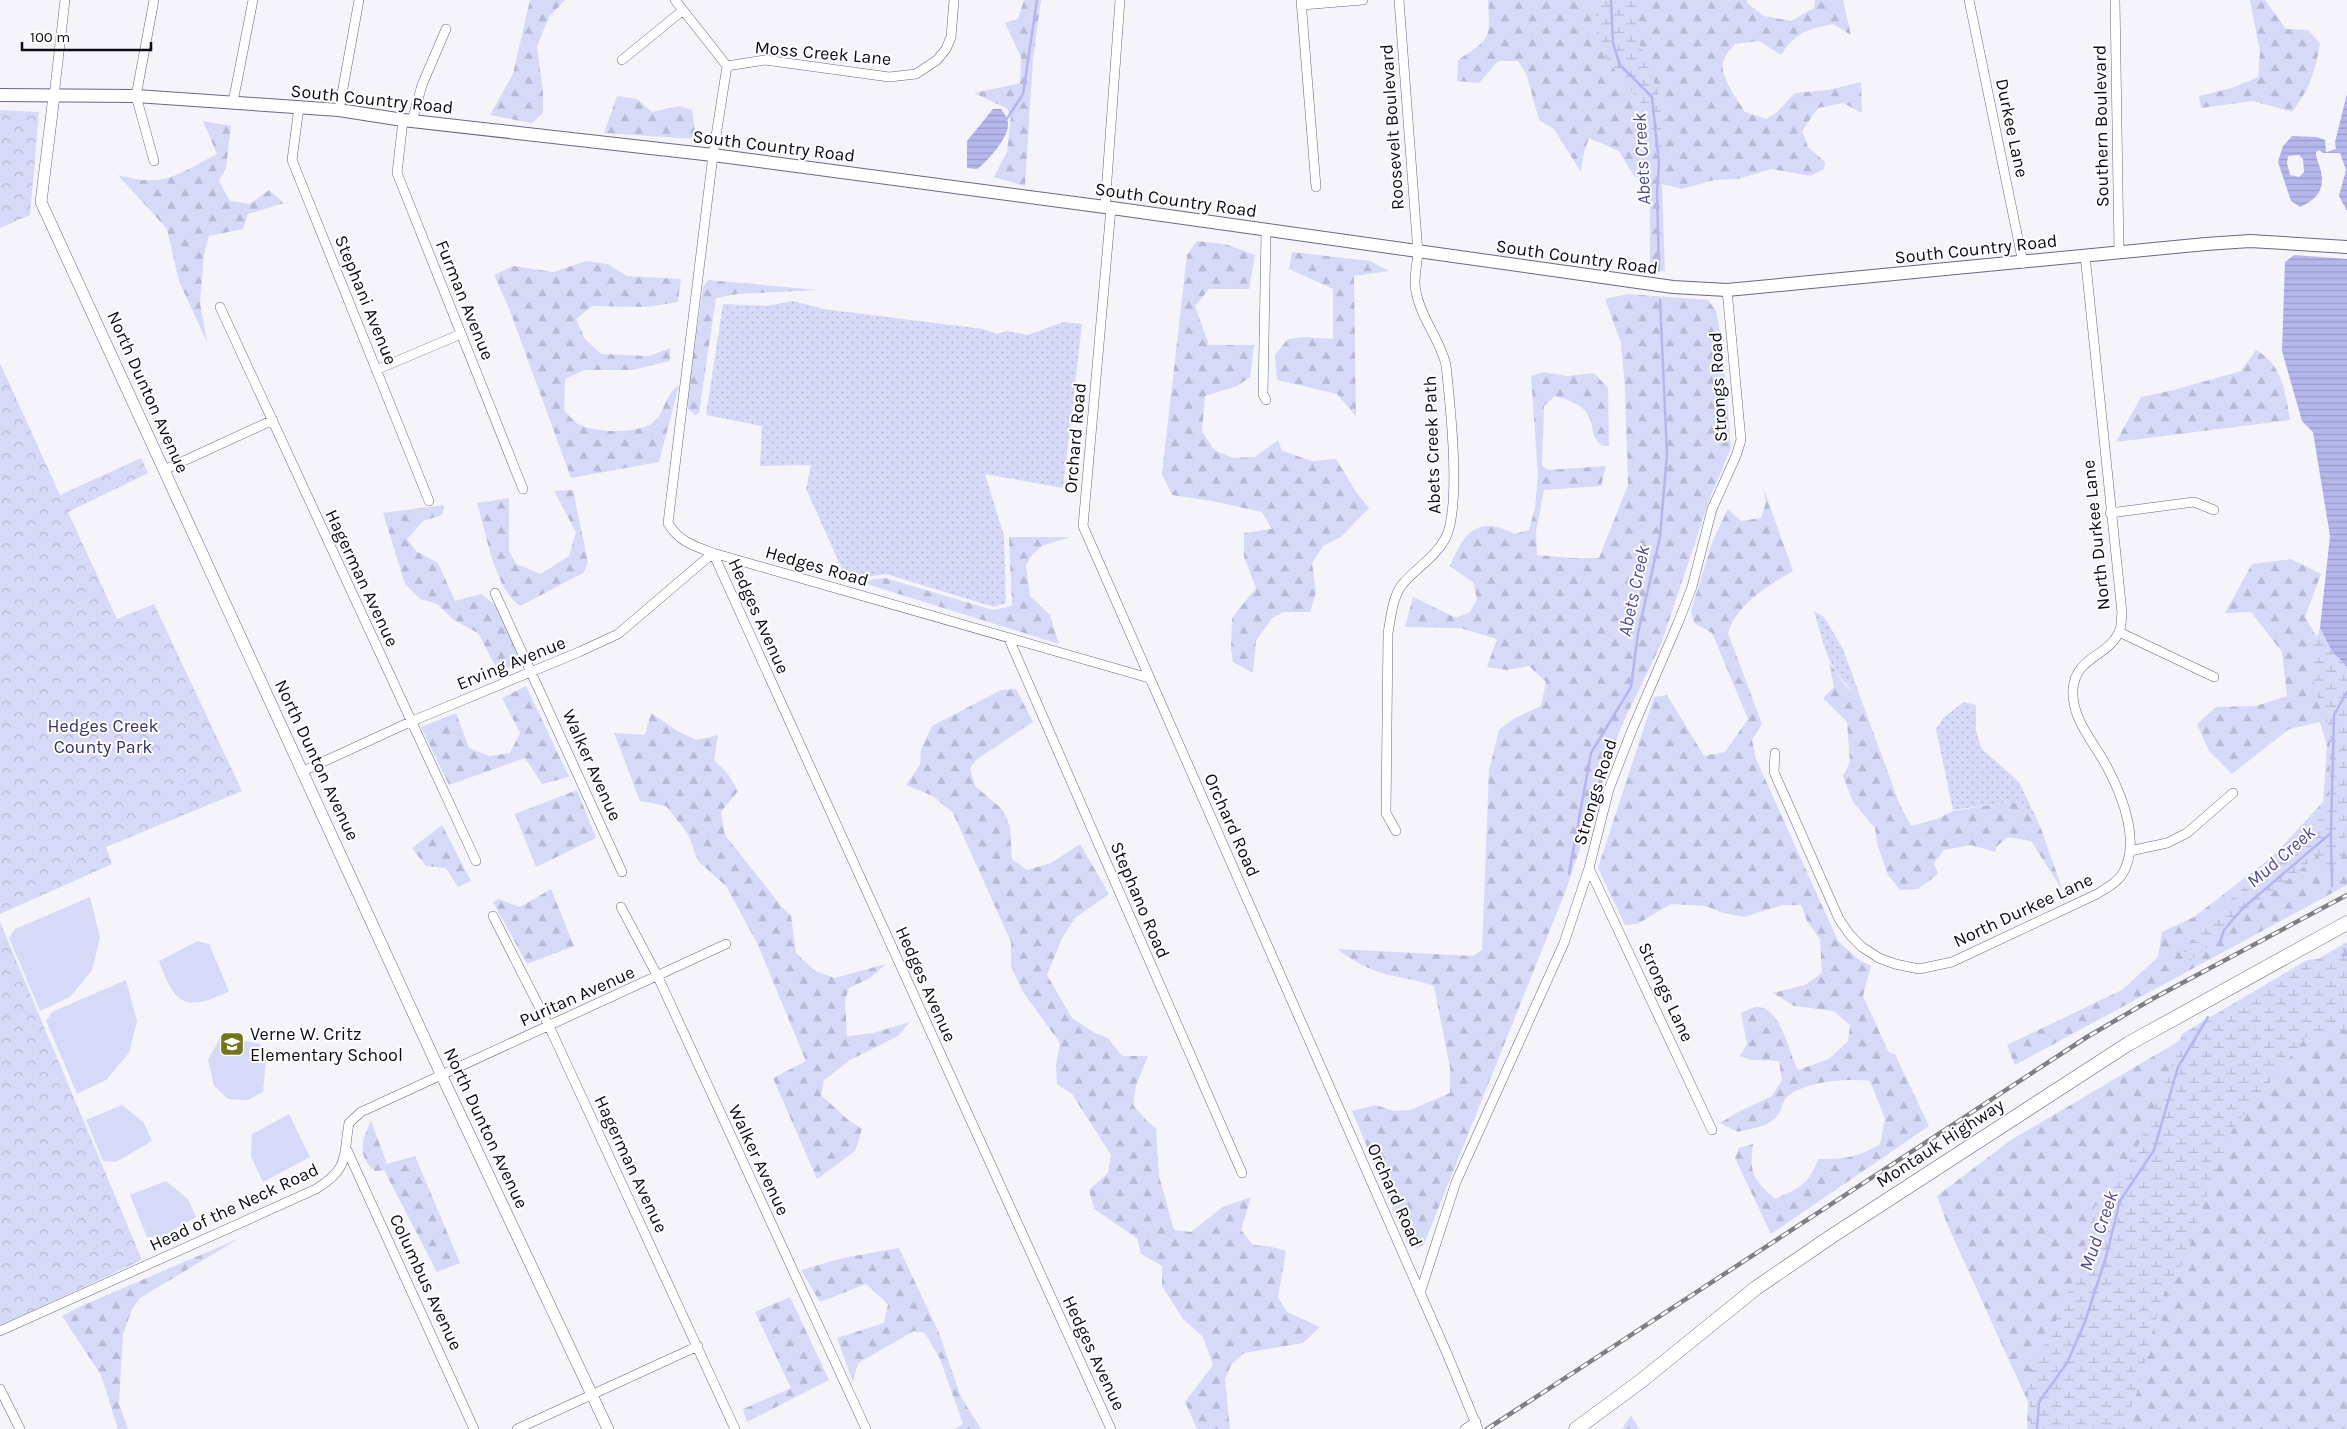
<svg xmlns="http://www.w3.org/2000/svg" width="2347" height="1429" font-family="Karla,sans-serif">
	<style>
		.grass { fill: url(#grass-dots) }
		.forest { fill: url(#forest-firs) }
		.wetland { fill: url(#wetland-marsh) }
		.park { fill: url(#park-crowns) }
		.pitch { fill: #d7d9f9 }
		.water { fill: url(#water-rules); fill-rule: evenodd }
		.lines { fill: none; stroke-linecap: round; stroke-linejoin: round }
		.stream { stroke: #b5b6eb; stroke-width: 2.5 }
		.minor-casing { stroke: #686983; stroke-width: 10 }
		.tertiary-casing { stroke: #686983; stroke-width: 12 }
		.secondary-casing { stroke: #686983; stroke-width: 14 }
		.primary-casing { stroke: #686983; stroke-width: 15 }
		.minor { stroke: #fff; stroke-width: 9 }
		.tertiary { stroke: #fff; stroke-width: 11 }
		.secondary { stroke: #fff; stroke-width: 12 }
		.primary { stroke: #fff; stroke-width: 14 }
		.rail-casing { stroke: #7e7e86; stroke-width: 4.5 }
		.rail { stroke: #fff; stroke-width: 2.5; stroke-dasharray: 8; stroke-linecap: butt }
		.labels { text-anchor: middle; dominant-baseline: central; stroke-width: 4; stroke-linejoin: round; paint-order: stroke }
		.street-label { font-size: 18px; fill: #0b0b15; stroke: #fff }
		.park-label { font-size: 18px; fill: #35306f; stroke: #fff }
		.poi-label { font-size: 18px; fill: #0b0b15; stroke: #fff; text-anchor: start }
		.water-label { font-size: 19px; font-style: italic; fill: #4e4c8d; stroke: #fff }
	</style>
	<defs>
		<pattern id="grass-dots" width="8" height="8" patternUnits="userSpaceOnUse" patternTransform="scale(1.25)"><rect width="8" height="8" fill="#d7d9f9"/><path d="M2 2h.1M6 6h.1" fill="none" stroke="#b7b9d5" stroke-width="1.8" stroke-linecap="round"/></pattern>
		<pattern id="forest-firs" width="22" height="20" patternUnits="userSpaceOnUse" patternTransform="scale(1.25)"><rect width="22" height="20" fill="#d7d9f9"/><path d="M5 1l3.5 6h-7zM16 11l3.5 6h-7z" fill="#b7b9d5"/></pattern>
		<pattern id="wetland-marsh" width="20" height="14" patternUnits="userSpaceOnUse" patternTransform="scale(1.25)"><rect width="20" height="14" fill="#d7d9f9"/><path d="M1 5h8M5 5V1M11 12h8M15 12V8" fill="none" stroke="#b7b9d5"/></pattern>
		<pattern id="park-crowns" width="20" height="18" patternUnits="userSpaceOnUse" patternTransform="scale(1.25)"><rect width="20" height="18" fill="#d7d9f9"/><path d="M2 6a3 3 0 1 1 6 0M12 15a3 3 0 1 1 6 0" fill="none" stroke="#b7b9d5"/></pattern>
		<pattern id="water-rules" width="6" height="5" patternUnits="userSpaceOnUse" patternTransform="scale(1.25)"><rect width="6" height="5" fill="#b5b6eb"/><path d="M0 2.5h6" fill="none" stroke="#9a9bc9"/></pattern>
	</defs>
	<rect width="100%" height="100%" fill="#f4f4fa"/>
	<path class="grass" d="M793,301L823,309L983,329L997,334L1007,331L1028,335L1063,322L1082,324L1063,488L985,474L1004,536L1006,603L994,607L886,574L847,580L806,489L811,465L760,466L762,426L706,415L723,304L767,306Z
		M1814,611L1824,617L1843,649L1861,699C1827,669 1826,652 1814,611Z
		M1964,702L1976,705V731L1982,749L2019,782L2040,826L2020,803L2008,802L1953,810L1936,729L1944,717Z"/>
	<path class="forest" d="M530,0H565L549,17L537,46L543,93V113L532,123L490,115L513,74Z
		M1024,0H1041L1033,59L1025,186L994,177L1007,152L1011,115L1006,108L974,93L1020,83L1021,57L1005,23L1018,19Z
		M1488,0H1747V3L1764,16L1791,21L1814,8L1815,0H1843L1851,35L1833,24C1809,29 1795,32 1781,55L1759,41L1735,44C1732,48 1727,52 1725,57C1716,74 1737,98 1745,112L1766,119L1776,113L1795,93L1829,90L1861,82L1862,113L1843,103L1818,108L1802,131L1808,147L1825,162L1824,169L1810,176L1772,169L1737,179L1714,180L1682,189L1662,184L1665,271L1650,269V183L1634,176L1619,151L1589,138L1584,152L1581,172L1554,129L1539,120L1526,73L1518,61H1498L1479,83L1457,81L1458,60C1492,38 1490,39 1488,0Z
		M2250,0H2265L2286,29L2308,30L2320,43C2315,72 2310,89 2292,112L2253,101L2201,108L2199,96L2232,88L2258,77L2260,52Z
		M617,96L637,99L652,112L680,106L692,110L696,139L604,133Z
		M203,121L231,126L226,168L219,181L230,201L250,204L269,190L284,203L248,214L243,229L209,236L204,254L200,303L207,342L179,281L167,229L118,175C165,188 176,175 217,154Z
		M1197,241L1225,244L1255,255L1249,289H1209L1195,306L1209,345H1254L1250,377L1237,386L1205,396L1202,431L1214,450L1233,458L1255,457L1278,440L1282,451L1312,461L1336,459L1356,492L1369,508L1341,537L1323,546L1312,563L1316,592L1310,612H1284L1272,618L1256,641L1253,673L1233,662L1231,650L1232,618L1256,588L1244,557V533L1272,529L1262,512L1212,501L1172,495L1162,474L1187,255Z
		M1292,252L1370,261L1389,271L1354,276L1356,416L1337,394L1277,380L1275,355L1288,339L1305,337L1333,339V289L1289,269Z
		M586,261L608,264L627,276L681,279L678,302L647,307L592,306L576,319L585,339L601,354L649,356L670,348V361L633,370H584L565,379L564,410C568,414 573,421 578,424C594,433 642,435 656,420C666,409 663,398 679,385L659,462L571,478L510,311L494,275L513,266L554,272Z
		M708,280L818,290L737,294L716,298L699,413L695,415L688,409V394L703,287Z
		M1628,294L1708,300L1716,311L1721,337L1731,448L1711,495L1661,644L1621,727L1566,890L1424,1244L1417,1249L1407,1243L1352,1111L1375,1105L1394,1111L1410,1110L1450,1093V1068L1434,986C1418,980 1402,978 1385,974C1367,969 1352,960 1337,949L1473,956L1482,950L1489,770L1499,730L1515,718L1541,706L1546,682L1529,666L1507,670L1487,667L1497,639L1460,628L1405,627L1413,597L1456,618L1470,612L1477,599L1473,582L1450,566C1464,532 1478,515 1515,534L1529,530L1535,508L1538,476L1531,376L1544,372L1567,376L1594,373L1608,388L1609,446H1602C1588,432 1596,431 1589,417C1584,404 1567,400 1555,396L1544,406L1542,466L1548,470L1606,466L1601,486L1544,490L1536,531L1537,555L1572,558H1599L1628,485L1625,388L1621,343L1605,299Z
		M2256,350C2283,365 2285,392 2290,420L2116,442L2141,397L2174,390L2241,371Z
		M1763,487L1793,571C1768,586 1737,604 1728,633L1762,724L1752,740L1756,759L1838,941L1858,959L1871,966L1863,996L1889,1053L1895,1054L1929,1126L1771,1234L1735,1158L1739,1148L1753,1144C1749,1173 1753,1179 1775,1199C1799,1188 1809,1185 1818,1159C1844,1159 1857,1158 1880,1144L1885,1119L1870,1081C1847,1078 1806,1081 1788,1096C1783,1100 1782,1108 1779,1113C1771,1127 1752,1128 1738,1132L1720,1123L1738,1112L1772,1096L1782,1080L1779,1061L1752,1060L1740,1056L1747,1044L1741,1013C1745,1011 1751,1008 1756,1007C1782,1006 1788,1053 1798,1070L1829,1059L1848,1041L1850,1025L1834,1011L1794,1006L1773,993L1805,985L1822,973L1820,939L1807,921L1801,905H1782L1744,917L1720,912L1706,906L1671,904L1637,924L1625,925L1598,868L1654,697L1667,695L1704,756L1725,752L1748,719L1712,633L1694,623L1691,611L1713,540L1728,509L1741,521L1761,518L1766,502Z
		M573,490L588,563L583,573L520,606C494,587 487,535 477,503L509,498V551L516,564L541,574L569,556L576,532L554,491Z
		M444,505L442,515L423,521L407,539L416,551L438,563L455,601L481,594L499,608L524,666L497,669L478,633L454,620L437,604L420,599L405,584L383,513Z
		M1009,537H1070L1042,546L1032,555L1026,565L1030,596L1050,615L1059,644L857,581L885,578L993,610L1012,606Z
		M2291,559L2321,574L2305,617L2316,636L2347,672V885L2015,1065L2007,1045L2122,990L2158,957L2162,932L2194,917L2273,856L2323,802L2327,746L2320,722L2289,729L2232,774L2209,751L2197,724L2216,707L2256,706L2287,696L2282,652L2251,612L2225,613L2252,564Z
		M1829,662L1844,684L1861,699L1899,803L1911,826L1937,819L1953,811L2008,802L2020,803L2040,826L2063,891L2031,841L2008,837L1996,847V852L1971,845L1944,850L1934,863L1938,874L1918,889L1900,890L1888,875L1877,843L1875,828L1853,802L1843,776L1850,762L1847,722L1823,698L1834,687Z
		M526,686L569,777L542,784L525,758L449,785L421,727L456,713L469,748L489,756L510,753L520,733L502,698Z
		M1016,689L1033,722L977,759L970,768L975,786L1003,810L1010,827L1012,859L1027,870L1051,863L1080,844L1109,894L1075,918L1062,938L1047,975L1072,1018L1095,1033L1108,1038L1122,1056H1148L1136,1085L1133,1105L1147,1121L1156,1128L1159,1176L1174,1230L1191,1232L1223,1207L1251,1197L1241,1230L1253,1245L1268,1246L1286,1251L1278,1297L1287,1312L1320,1327L1303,1343L1244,1353L1231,1365L1225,1379L1230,1429H1197L1185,1402L1213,1365L1203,1337L1183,1319L1162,1286V1266L1141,1254L1137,1238L1094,1209L1089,1190L1108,1173L1111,1155L1072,1094L1057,1084L1056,1065L1060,1043L1023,992L1011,966V942L953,813L933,796L906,785L920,765L921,749L932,726L1001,690Z
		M651,713L679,732L697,740L718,735L714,760L728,774L738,791L721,812L725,835L782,907L791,916L796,953L815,971L835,978L886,964L870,978L849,988L845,1000L847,1036L873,1033L910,1022L898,1036L850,1060L824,1080L821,1095L847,1119L862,1129L855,1151L817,1179L773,1078L806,1061L757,943L726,886L698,861L688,834L666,806L640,801L614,733L645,735Z
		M577,790L596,838L536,867L515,814Z
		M442,825L471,881L458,887L446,868L426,866L412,848Z
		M551,889L574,946L527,964L493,902L498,899L520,907Z
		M2347,942V1429H2027L2028,1402L1948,1226L1937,1196L2011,1140Z
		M371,1121L387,1164L415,1156L460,1263L437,1272L384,1170L375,1171C356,1155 362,1140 371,1121Z
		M240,1238L140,1298L132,1309L123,1334L119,1404L128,1429H118L101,1375L62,1316L79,1307Z
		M899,1248L939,1333L961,1397L981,1429H954L963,1424L940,1359L925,1333L914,1331L858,1363L853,1382L837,1338L884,1323L888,1304L866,1284L820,1302L801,1270L843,1258Z
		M790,1297L829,1380L747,1422L743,1409L791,1388L755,1312Z
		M1631,1415L1639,1429H1622Z"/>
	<path class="wetland" d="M1594,0H1635L1639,42L1667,116L1659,165L1645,108L1607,60L1598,38Z
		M2320,628L2332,651L2347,667V830L2342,857L2325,877L2318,855L2190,961L2180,955L2231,899L2329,810L2330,743L2327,717L2325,707L2315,694L2310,659Z
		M2347,956V1029L2306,1037L2232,1130L2197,1221L2186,1258L2161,1299L2136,1396L2121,1429H2030L2031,1414L2026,1379L2051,1332L2081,1263L2095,1205L2123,1174L2142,1138L2173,1062L2182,1034L2307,960Z"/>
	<path class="park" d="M0,110L39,112L30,215L0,228Z
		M0,363L60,495L141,458L148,473L68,512L117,619L154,604L242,791L106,847L112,864L0,914Z
		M0,922L142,1260L0,1326Z"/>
	<path class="pitch" d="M90,897L100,938L92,970L70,997L40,1011L9,938L15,929Z
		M198,941L209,944L229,991C186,1012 175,1006 159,961Z
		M126,980L137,1021L129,1053L106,1080L77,1094L46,1021L52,1012Z
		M221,1036L260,1044L266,1059L263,1092L248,1100L228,1099L214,1086L208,1060Z
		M122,1105L144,1123L152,1141L116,1162L103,1161L86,1120Z
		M289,1114L310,1157L263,1182L251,1157L252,1134Z
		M166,1181L188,1199L196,1217L160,1238L147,1237L130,1195Z"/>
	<path class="water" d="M2347,94V211L2339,196L2346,170L2340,153H2323L2319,150L2316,152C2316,158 2318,162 2320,168C2326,188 2318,199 2300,207L2291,201L2278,162L2283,146L2292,136L2317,137L2325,140L2326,152L2336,149L2335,142ZM2299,155L2303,159L2304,172L2299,177L2290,175L2287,163L2288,156Z
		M993,109H1001C1004,114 1008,118 1008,124C1009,137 987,162 977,169L967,168V141Z
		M2294,255L2347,259V667L2332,651L2320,628L2330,536L2313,432L2302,421L2282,351L2285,262Z"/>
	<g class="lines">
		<path class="stream" d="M1611,0L1613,43L1620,65L1652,97L1659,165L1657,191L1659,271
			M1006,120L1023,94L1037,0
			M2331,833L2332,886
			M1569,874L1591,753L1631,687L1638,633L1660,537L1667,454L1660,300
			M2219,945L2224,930L2242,909L2331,833L2334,715L2347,692
			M2344,949L2347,955
			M2037,1429L2039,1402L2067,1363L2085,1322L2106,1257L2120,1201L2154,1150L2178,1067L2208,1017"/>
		<defs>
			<path id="minor" d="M154,0L136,96L154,161
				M675,0L727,66L713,155L668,523C678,541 694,546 713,553L1149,678
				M1301,0L1316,187
				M1969,0L2023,263
				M2115,0L2119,252
				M1302,5L1363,0
				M622,60L682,11
				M727,66L765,60L889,77L916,74L937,60L946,49L951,37L954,0
				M54,96L65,0
				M233,102L253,0
				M299,107L292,160L429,501
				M339,110L359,0
				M403,120L397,173L523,489
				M412,121L422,85L446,29
				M1105,207L1120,0
				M1111,208L1083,526L1448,1356L1478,1429
				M220,307L476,861
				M376,370L461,334
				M1266,400L1263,394L1266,231
				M164,470L273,420
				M2110,513L2194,502L2214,510
				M713,553L1111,1429
				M495,593L622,872
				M2119,632L2214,677
				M1009,639L1242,1173
				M1775,753L1774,772L1839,919L1850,935L1862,947L1879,958L1895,964L1919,969L1952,962L2097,894C2105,889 2115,884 2121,876C2142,845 2123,797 2107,767C2094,742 2071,719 2073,689C2076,656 2108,657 2119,632C2122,627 2121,618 2122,613L2085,255
				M301,772L410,722L579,652L618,634L713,553
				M1396,831L1386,813L1388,633C1391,617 1392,600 1401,586C1414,569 1434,559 1445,539C1462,508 1450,403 1446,365C1440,339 1421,319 1416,292C1413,280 1417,265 1418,253L1399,0
				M2130,851L2167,843L2187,833L2233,793
				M1589,868L1712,1130
				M621,907L658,977L866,1429
				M493,916L549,1026L735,1429
				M347,1150L474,1429
				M1420,1293L1456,1182L1564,943L1589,868L1609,789L1632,730L1678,623L1692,587L1712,509L1736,456L1741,440L1727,290
				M0,1331L316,1189C350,1168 343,1157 349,1123L361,1112L726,944
				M0,1389L20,1429
				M517,1429L698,1346
				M1465,1429L1476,1422"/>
			<path id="tertiary" d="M54,96L41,202L441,1074L608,1429"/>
			<path id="secondary" d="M0,95L136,96L339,110L403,120L713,155L1105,207L1673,287L1727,290L2206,244L2250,241L2347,247"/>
			<path id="primary" d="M1576,1429L1641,1381L1756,1288L1832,1236L2128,1044L2347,923"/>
		</defs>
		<use href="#minor" class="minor-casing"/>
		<use href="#tertiary" class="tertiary-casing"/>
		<use href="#secondary" class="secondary-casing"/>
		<use href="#primary" class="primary-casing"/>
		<use href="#minor" class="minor"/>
		<use href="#tertiary" class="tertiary"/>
		<use href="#secondary" class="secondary"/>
		<use href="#primary" class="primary"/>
		<defs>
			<path id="rail" d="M1487,1429L2087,1037L2154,998L2347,895"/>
		</defs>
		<use href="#rail" class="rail-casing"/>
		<use href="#rail" class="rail"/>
	</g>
	<defs>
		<symbol id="school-square" viewBox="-11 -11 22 22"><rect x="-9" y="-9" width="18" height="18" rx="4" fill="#74751b" stroke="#fff"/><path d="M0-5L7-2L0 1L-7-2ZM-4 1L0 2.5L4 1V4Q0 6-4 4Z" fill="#fff"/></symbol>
	</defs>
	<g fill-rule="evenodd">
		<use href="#school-square" x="218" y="1030" width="28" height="28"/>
	</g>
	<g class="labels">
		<g class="street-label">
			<text transform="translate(823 53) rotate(5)">Moss Creek Lane</text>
			<text transform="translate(372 99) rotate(6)">South Country Road</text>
			<text transform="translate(2101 126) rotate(-91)">Southern Boulevard</text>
			<text transform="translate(1392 127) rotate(-94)">Roosevelt Boulevard</text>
			<text transform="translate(2012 128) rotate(78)">Durkee Lane</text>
			<text transform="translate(774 146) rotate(7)">South Country Road</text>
			<text transform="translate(1176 200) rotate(8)">South Country Road</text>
			<text transform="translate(1976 249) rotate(-6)">South Country Road</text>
			<text transform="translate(1577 257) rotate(8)">South Country Road</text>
			<text transform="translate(366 300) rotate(68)">Stephani Avenue</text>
			<text transform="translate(465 300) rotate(68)">Furman Avenue</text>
			<text transform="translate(1718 387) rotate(-93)">Strongs Road</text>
			<text transform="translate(148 392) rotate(66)">North Dunton Avenue</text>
			<text transform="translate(1075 438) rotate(-85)">Orchard Road</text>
			<text transform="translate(1432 445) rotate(-92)">Abets Creek Path</text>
			<text transform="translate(2096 535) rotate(-96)">North Durkee Lane</text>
			<text transform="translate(817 566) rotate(16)">Hedges Road</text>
			<text transform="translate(362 578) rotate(65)">Hagerman Avenue</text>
			<text transform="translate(759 616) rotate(66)">Hedges Avenue</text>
			<text transform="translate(511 663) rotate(-22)">Erving Avenue</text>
			<text transform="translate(317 760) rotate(65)">North Dunton Avenue</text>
			<text transform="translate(592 765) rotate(66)">Walker Avenue</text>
			<text transform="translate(1595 792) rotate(-73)">Strongs Road</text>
			<text transform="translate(1232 825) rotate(66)">Orchard Road</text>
			<text transform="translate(1140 900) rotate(67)">Stephano Road</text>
			<text transform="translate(2023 910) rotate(-25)">North Durkee Lane</text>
			<text transform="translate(926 984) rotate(66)">Hedges Avenue</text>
			<text transform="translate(1666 992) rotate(65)">Strongs Lane</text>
			<text transform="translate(577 996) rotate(-24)">Puritan Avenue</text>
			<text transform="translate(486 1128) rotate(65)">North Dunton Avenue</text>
			<text transform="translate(1940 1143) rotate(-33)">Montauk Highway</text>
			<text transform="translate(759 1160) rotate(65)">Walker Avenue</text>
			<text transform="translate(631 1164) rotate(65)">Hagerman Avenue</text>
			<text transform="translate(1395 1195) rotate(66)">Orchard Road</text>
			<text transform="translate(234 1207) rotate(-25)">Head of the Neck Road</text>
			<text transform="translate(426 1282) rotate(65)">Columbus Avenue</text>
			<text transform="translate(1094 1353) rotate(65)">Hedges Avenue</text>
		</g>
		<g class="park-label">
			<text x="103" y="726">Hedges Creek<tspan x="103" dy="21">County Park</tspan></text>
		</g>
		<g class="poi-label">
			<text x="250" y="1034">Verne W. Critz<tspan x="250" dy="21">Elementary School</tspan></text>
		</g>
		<g class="water-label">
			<text transform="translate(1642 159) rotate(-93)">Abets Creek</text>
			<text transform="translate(1634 591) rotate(-78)">Abets Creek</text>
			<text transform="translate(2281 857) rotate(-41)">Mud Creek</text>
			<text transform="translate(2099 1231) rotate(-71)">Mud Creek</text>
		</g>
	</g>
	<path d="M22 42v8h129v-8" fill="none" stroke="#0b0b15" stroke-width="2.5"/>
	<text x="30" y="42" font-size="15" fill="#0b0b15" stroke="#ffffff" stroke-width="4" paint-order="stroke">100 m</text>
</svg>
